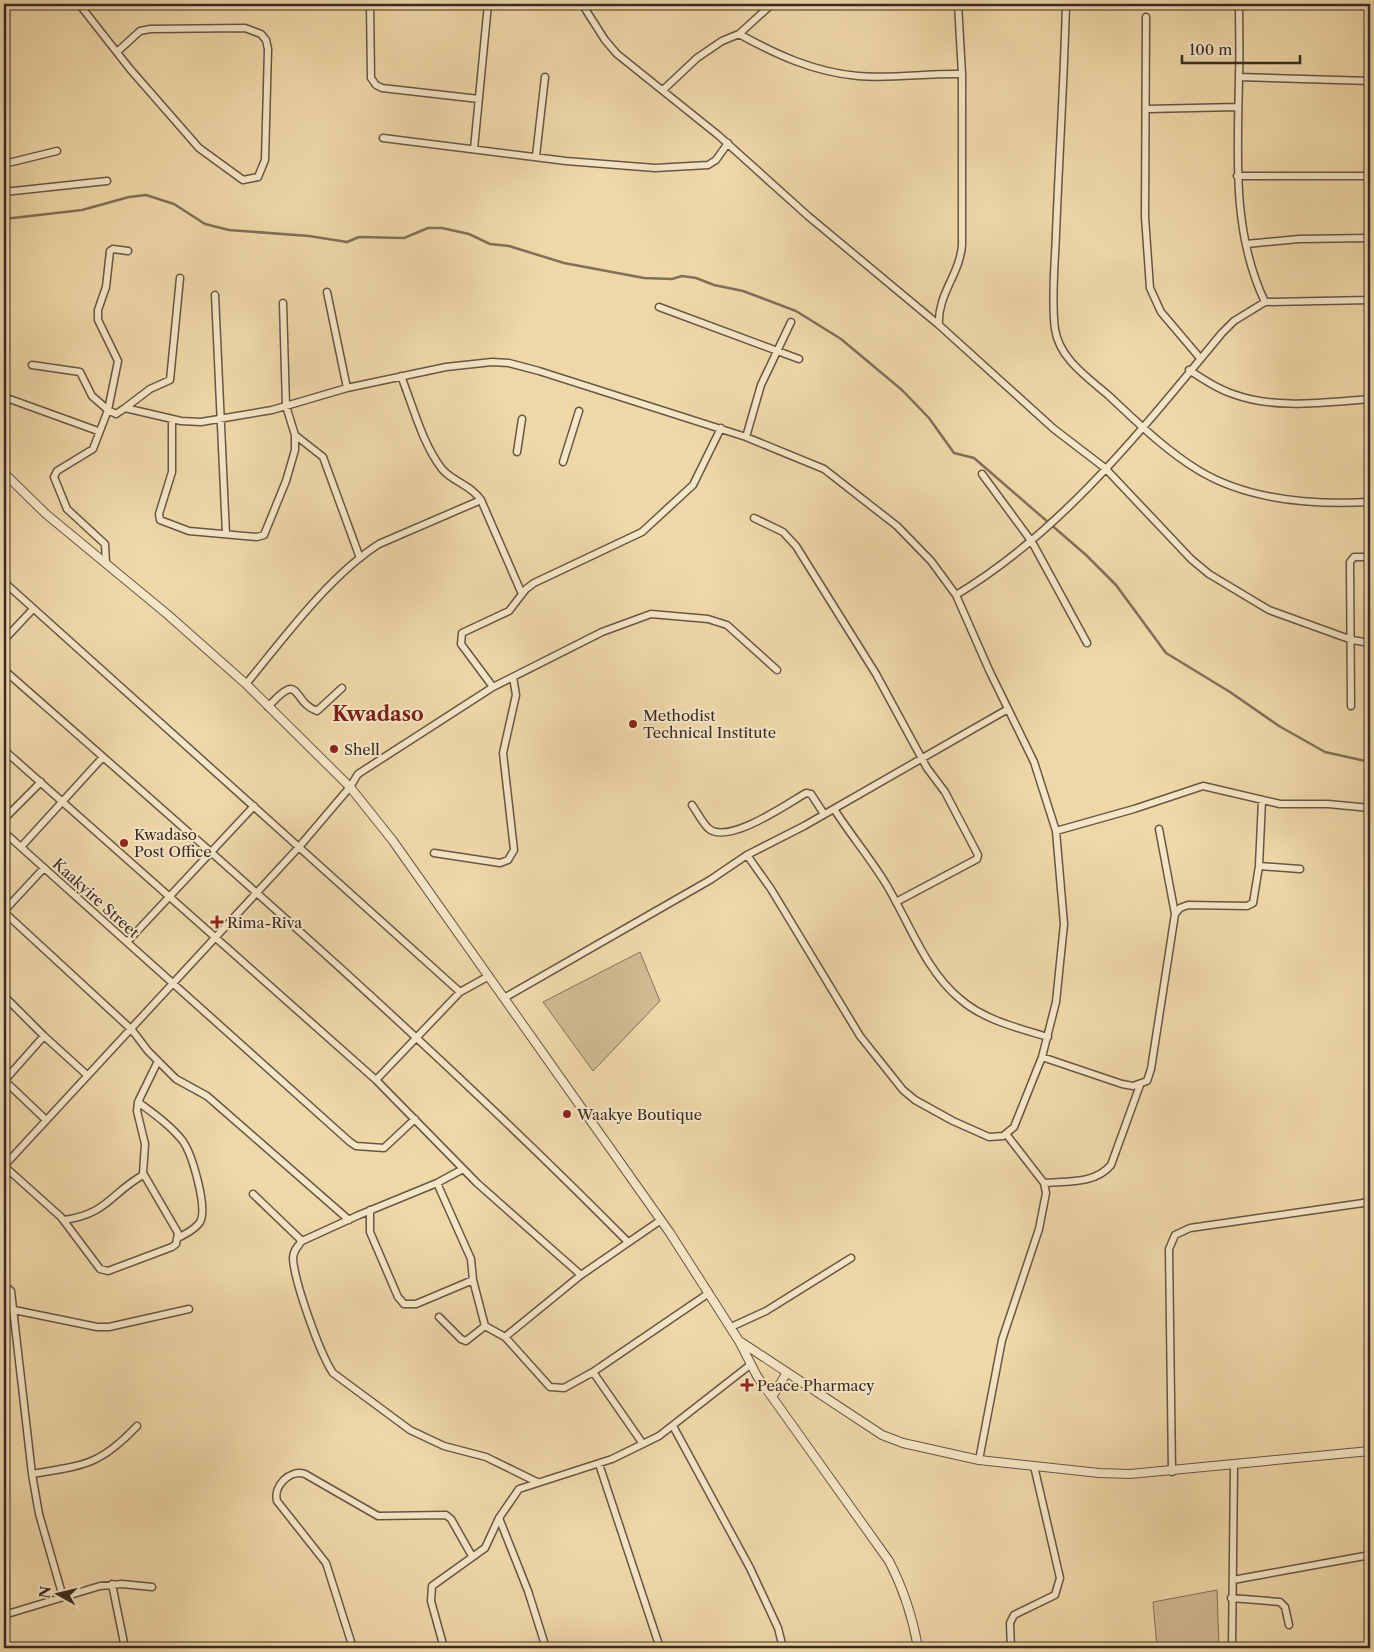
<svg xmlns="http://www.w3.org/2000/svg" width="1374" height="1652" font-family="'Libre Caslon Text',serif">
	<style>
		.garden { fill: #d0ba92; stroke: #85725c }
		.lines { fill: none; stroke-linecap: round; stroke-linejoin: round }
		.stream { stroke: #816f59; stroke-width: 2.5 }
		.minor-casing { stroke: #675646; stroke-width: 9 }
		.tertiary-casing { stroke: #675646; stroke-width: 10 }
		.minor { stroke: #f5e6c6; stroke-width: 6 }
		.tertiary { stroke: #f5e6c6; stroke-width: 8 }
		.poi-dot { fill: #8f2418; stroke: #f5e6c6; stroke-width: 2 }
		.labels { text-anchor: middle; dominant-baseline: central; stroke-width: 4; stroke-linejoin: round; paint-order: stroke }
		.poi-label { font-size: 15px; fill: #3a2a25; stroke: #f5e6c6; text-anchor: start }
		.street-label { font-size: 15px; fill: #3a2a25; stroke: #f5e6c6 }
		.district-label { font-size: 20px; font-weight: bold; fill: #7a1f14; stroke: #f5e6c6 }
	</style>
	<rect width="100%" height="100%" fill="#efd8a8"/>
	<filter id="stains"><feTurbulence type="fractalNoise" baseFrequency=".004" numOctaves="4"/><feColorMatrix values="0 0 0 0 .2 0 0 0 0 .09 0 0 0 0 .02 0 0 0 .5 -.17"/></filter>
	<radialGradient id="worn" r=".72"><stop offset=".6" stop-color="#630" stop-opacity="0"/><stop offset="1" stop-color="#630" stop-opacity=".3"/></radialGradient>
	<path class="garden" d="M640,952L660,1001L593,1071L543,1002Z
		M1217,1590L1219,1648H1157L1153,1602Z"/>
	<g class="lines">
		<path class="stream" d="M4,219L82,210L129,197L146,195L174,204L205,224L229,230L309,236L347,242L359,237L404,238L428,228H442L469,234L490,244L509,246L564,263L644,278L672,279L682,276L696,278L714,285L743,291L796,311L841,339L902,390L929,418L954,453L974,458L1086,555L1116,585L1166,653L1230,692L1279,726L1325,752L1370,762"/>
		<defs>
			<path id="minor" d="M79,4L130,69L199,148L243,180L258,177L265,160L268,49L266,40L261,34L245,28L150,29L140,31L117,52
				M370,4L371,78L376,85L382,88L479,99
				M582,4L605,40L617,54L718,135L808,216L939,325L1054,429L1105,468L1191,559L1209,574L1269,610L1352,640L1370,643
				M1066,4C1064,81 1059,157 1056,234C1055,263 1051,301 1055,329C1059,358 1087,377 1108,395C1136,421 1165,450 1198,470C1247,500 1314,505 1370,502
				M1239,4C1239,28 1240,52 1239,76C1238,152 1231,231 1265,302
				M1146,17L1145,217L1150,288L1161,312L1200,358
				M739,34C777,55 814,72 858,76C892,79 927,73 962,74
				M1239,77L1370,81
				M663,90L697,58L722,41L739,34L772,4
				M1147,109L1238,107
				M383,138L566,161L655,168L708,165L716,160L728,143
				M474,149L488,4
				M536,156L545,77
				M4,164L57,151
				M1237,176H1370
				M4,192L107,181
				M1246,244L1299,239L1370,238
				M327,292L347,388
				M215,295L226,534
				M659,307L799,359
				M939,325C937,295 960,274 962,245V74L958,4
				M32,365L80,372L92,396L108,410L118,361L98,320V310L106,287L110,251L113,249L128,251
				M1189,370C1203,379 1217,389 1233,394C1276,410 1326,402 1370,399
				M401,376C413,406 422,443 442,469C453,482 471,485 481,500L522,594
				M4,397L98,431
				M125,408L150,389L170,380L180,278
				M172,419V472L159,514L160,520L189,531L257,537L264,535L286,481L295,450V435L286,406L283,303
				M295,435L323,457L360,558
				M746,437L761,385L791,322
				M517,452L522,419
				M563,462L579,411
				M982,474L1032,542L1087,643
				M754,518L783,532L796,546L876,674L927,768L945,792L978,855L977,859L896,902
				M106,563L105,544L67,509L54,477L57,471L93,449L108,410L116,414L125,408L181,421L201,422L272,410L347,388L446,367L492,362L509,363L539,371L746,437L824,469L897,526L931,561L956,595L989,670L1034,762L1056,831L1064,924L1056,1002L1042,1057L1014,1127L1003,1136L989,1137L953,1121L915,1100L903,1090L860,1036L771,889L747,855
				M4,582L460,992
				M956,595C1063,531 1143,428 1222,333L1234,321L1265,302L1370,300
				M4,640L33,609
				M4,670C216,856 429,1041 628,1242
				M246,684C284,638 329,576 379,544L481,500
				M493,687L602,632L651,614L708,619L727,625L777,670
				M1351,706L1350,562L1354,557H1370
				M268,707C302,669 291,702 317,711L342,688
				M4,750L376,1080L477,1183L581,1275
				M692,805C697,812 702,822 708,828C727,846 787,804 806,793L811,794L824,814
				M834,809C850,834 870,858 886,884C909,922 925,970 960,999C984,1020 1018,1028 1048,1037
				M4,819L41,782
				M1159,829L1175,914
				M1056,831L1134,809L1203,786L1280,804H1328L1370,808
				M4,832L350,1142L356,1146L384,1148L415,1119
				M21,847L103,757
				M434,853L500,863L508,860L514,850L503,753L516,695L513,677
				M1259,866L1300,869
				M4,911L44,868
				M4,912L132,1030L148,1051L176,1079L207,1096L349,1220
				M127,942L254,806
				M4,996L44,1036L87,1075
				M504,998L710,880L747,855L804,826L1008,709
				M1042,1057L1122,1084L1133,1086L1147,1081L1151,1069L1175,914L1180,908L1188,905L1247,906L1253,903L1259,866L1262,800
				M4,1080L45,1119
				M376,1080L460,992L489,976
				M4,1081L44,1036
				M138,1102C154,1114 170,1125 182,1140C192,1153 208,1208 200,1222C195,1230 185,1234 178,1238
				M4,1166L299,847L350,787L358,774L493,687L461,644L462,633L509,611L526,589L534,583L642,532L693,485L721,428
				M4,1166L61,1217L100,1269L108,1271L172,1247L176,1244L178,1233L143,1173L145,1144L137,1111L138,1102L158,1061
				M463,1169L437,1183L359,1215L302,1241C298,1246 293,1251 293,1258C294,1281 320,1354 333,1373L410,1430L444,1446L486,1457L537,1482
				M437,1183L471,1259L473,1280L485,1326L505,1337L550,1387L564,1388L593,1372L709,1293
				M1044,1183C1068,1181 1095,1184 1111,1165L1140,1085
				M253,1194L302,1241
				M370,1210V1232L398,1297L404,1304H416L473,1280
				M64,1220C107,1214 110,1194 143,1175
				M4,1285L11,1291L32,1474L39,1514L63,1597
				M14,1310L97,1327H109L189,1309
				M439,1317L461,1339L466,1341L485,1326
				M731,1327L766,1311L851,1258
				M505,1337L581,1275L661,1220
				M593,1372L643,1444
				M673,1426L750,1568L778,1628L783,1648
				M979,1460L1002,1340L1039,1229L1046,1193L1044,1183L1006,1134
				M599,1464L660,1648
				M1172,1472L1169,1249L1175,1235L1190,1228L1370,1202
				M32,1474C84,1465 99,1466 137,1426
				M499,1518L528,1591L546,1648
				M1233,1580L1370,1555
				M112,1584L125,1648
				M1231,1598L1280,1602L1285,1607L1289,1625
				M4,1615L100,1586L122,1584L152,1587
				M353,1648L326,1563L277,1501C273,1486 290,1469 305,1474L378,1516L446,1515L451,1519L472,1556
				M444,1648L431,1601L432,1586L485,1548L499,1518L519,1489L612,1459L659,1436L750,1365
				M1011,1648L1010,1623L1014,1615L1055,1595L1060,1578L1034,1466
				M1232,1648L1234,1466"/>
			<path id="tertiary" d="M4,473L46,514L167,614L246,684L350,787L393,841L670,1233L739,1341L757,1376L889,1561C903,1588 913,1619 918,1648
				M741,1342L882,1435L903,1443L979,1460L1099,1473L1130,1474L1370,1451
				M772,1397L786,1374"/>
		</defs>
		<use href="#minor" class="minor-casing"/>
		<use href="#tertiary" class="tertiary-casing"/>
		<use href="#minor" class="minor"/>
		<use href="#tertiary" class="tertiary"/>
	</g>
	<g class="poi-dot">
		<circle cx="633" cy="724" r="5"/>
		<circle cx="334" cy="749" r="5"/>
		<circle cx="124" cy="843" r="5"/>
		<path d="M214.5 914.5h5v5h5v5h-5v5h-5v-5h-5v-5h5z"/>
		<circle cx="567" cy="1114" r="5"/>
		<path d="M744.5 1377.5h5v5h5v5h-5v5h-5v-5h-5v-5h5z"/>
	</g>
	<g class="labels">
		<g class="poi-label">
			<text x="643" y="715">Methodist<tspan x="643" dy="17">Technical Institute</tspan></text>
			<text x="344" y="749">Shell</text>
			<text x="134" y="834">Kwadaso<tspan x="134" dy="17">Post Office</tspan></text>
			<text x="227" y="922">Rima-Riva</text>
			<text x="577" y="1114">Waakye Boutique</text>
			<text x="757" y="1385">Peace Pharmacy</text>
		</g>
		<g class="street-label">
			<text transform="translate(96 898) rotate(42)">Kaakyire Street</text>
		</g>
		<g class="district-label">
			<text x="378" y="714">Kwadaso</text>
		</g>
	</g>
	<rect width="1374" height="1652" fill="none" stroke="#efd8a8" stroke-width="20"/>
	<rect x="5" y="5" width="1364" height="1642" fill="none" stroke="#3a2a25" stroke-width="2.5"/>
	<rect x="10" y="10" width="1354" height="1632" fill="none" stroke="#3a2a25"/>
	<g transform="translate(58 1594) rotate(278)" stroke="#f5e6c6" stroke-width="4" paint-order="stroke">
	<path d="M0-4L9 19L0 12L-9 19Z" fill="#3a2a25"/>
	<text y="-8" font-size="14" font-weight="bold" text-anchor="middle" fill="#3a2a25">N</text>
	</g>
	<path d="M1182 55v8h118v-8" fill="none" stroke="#3a2a25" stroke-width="2.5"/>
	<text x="1189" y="55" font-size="15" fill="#3a2a25" stroke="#f5e6c6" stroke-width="4" paint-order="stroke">100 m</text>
	<rect width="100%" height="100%" filter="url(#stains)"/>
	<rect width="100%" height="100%" fill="url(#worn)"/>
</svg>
